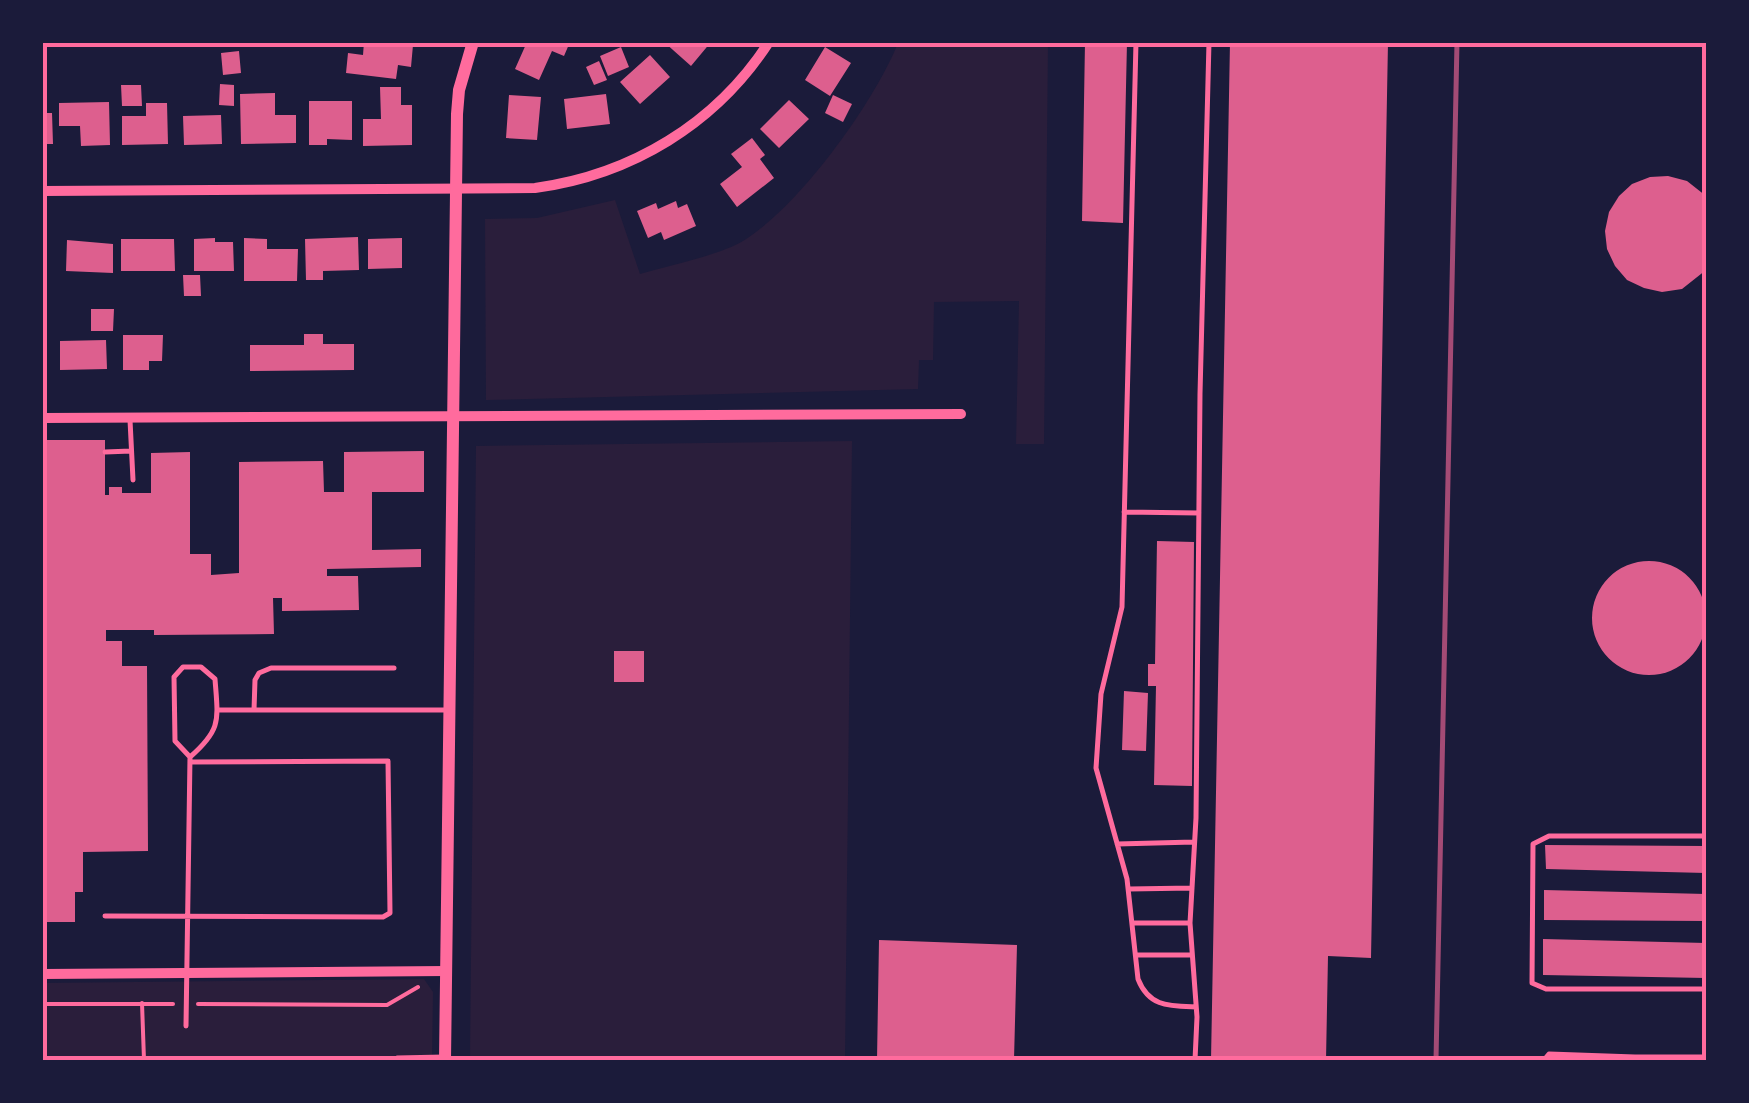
<svg xmlns="http://www.w3.org/2000/svg" width="1749" height="1103" font-family="'PT Sans Narrow',sans-serif">
	<style>
		.green { fill: #2a1e3b }
		.building { fill: #dd5f8e }
		.lines { fill: none; stroke-linecap: round; stroke-linejoin: round }
		.path { stroke: #ff6b9d; stroke-width: 4 }
		.service { stroke: #ff6b9d; stroke-width: 5 }
		.minor { stroke: #ff6b9d; stroke-width: 10 }
		.tertiary { stroke: #ff6b9d; stroke-width: 12 }
		.rail { stroke: #a44b75; stroke-width: 5 }
		.neatline { fill: none; stroke: #ff6b9d; stroke-width: 4 }
	</style>
	<rect width="100%" height="100%" fill="#1b1b3a"/>
	<path class="green" d="M898,43H1048L1044,444H1016L1019,301L934,302L933,360H919L918,389L486,400L485,219L537,218L615,200L640,274C667,266 720,255 743,241C799,207 874,103 898,43Z
		M852,441L845,1060H470L476,446Z
		M424,979L433,992L432,1060H43L42,983Z"/>
	<path class="building" d="M364,42L413,45L411,67L398,65L396,79L346,73L348,53L363,55Z
		M527,42H570L564,56L552,51L539,80L515,69Z
		M664,42H711L691,66Z
		M1085,42H1127L1123,223L1082,221Z
		M1230,42H1388L1371,958L1328,956L1326,1060H1211Z
		M621,47L629,67L608,76L600,56Z
		M825,47L851,63L830,96L805,80Z
		M239,51L241,73L223,75L221,53Z
		M650,55L670,77L640,104L620,82Z
		M599,61L607,80L594,85L586,67Z
		M220,84L234,85V106L219,105Z
		M121,85H141L142,106H122Z
		M380,87H401V105H412V145L363,146V119H381Z
		M275,93V115H296V143L241,144L240,94Z
		M606,94L610,124L567,129L564,99Z
		M509,95L541,97L537,140L506,138Z
		M833,95L852,104L843,122L825,113Z
		M789,100L809,119L779,148L760,129Z
		M309,101H352V140L327,139V145H309Z
		M109,102L110,145L81,146L80,126H59V103Z
		M146,103H167L168,144L122,145V116H146Z
		M42,113H52L53,144H42Z
		M221,115L222,144L184,145L183,116Z
		M752,138L765,155L760,159L774,178L737,207L720,184L742,167L731,154Z
		M1668,176L1687,181L1706,196V270L1682,289L1662,292L1644,288L1627,280L1615,266L1607,249L1605,231L1609,212L1619,196L1632,184L1650,177Z
		M676,201L678,208L687,204L696,226L664,240L661,232L648,238L637,211L656,203L658,209Z
		M358,237L359,270L323,271V280H306L305,239Z
		M215,238V242H233L234,271H194V239Z
		M244,238L267,239V249H298L297,281H244Z
		M402,238V268L368,269V239Z
		M121,239H174L175,271H121Z
		M67,240L113,244V273L66,271Z
		M183,275H200L201,296H184Z
		M91,309H114L113,331H91Z
		M304,334H323V344H354V370L250,371V345H304Z
		M123,335H163L162,361H149V370H123Z
		M106,340L107,369L60,370V341Z
		M42,440H105V495H109V487H122V493H151V453L190,452V554H211V575L239,573V462L323,461L324,492H344V452L424,451V492H372V550L421,549V567L327,569V576H358L359,610L282,611V598H273L274,634L154,635V630H106V641H122V666H147L148,851L83,852V892H75V922H42Z
		M1157,541L1194,542L1192,786L1154,785L1156,686H1148V664H1155Z
		M1592 618a57 57 0 1 1 114 0a57 57 0 1 1-114 0Z
		M614,651H644V682H614Z
		M1124,691L1148,693L1146,751L1122,750Z
		M1545,845L1706,846V873L1546,869Z
		M1544,890L1706,894V921L1544,920Z
		M1543,939L1706,943V978L1543,975Z
		M879,940L1017,945L1014,1060H877Z"/>
	<g class="lines">
		<path class="path" d="M142,1003L144,1060
			M42,1004H173
			M198,1004L387,1005L418,987"/>
		<path class="service" d="M1136,42L1122,607L1101,694L1096,768L1127,879L1138,979C1149,1007 1169,1006 1196,1007
			M130,420L133,480
			M105,452L131,451
			M1124,512L1199,513
			M218,710H447
			M254,710L255,680L259,673L271,668H394
			M1706,836H1549L1533,844L1532,983L1546,989H1706
			M1117,844L1194,842
			M1129,889L1192,888
			M105,916L383,917L390,913L388,761L190,762
			M1134,923H1190
			M1136,955H1192
			M186,1026L190,757L175,741L174,677L183,667H201L215,679C218,720 222,729 190,757
			M397,1058L444,1057
			M1195,1060L1197,1017L1190,923L1196,818L1200,394L1209,42
			M1544,1060L1549,1054L1635,1057
			M1635,1060V1057H1706"/>
		<path class="minor" d="M42,191L535,188C631,175 716,124 769,42
			M42,418L961,414
			M42,974L447,971"/>
		<path class="tertiary" d="M445,1060L457,114L459,90L473,42"/>
		<path class="rail" d="M1436,1060L1457,42"/>
	</g>
	<rect width="1749" height="1103" fill="none" stroke="#1b1b3a" stroke-width="90"/>
	<rect x="45" y="45" width="1659" height="1013" class="neatline"/>
</svg>
